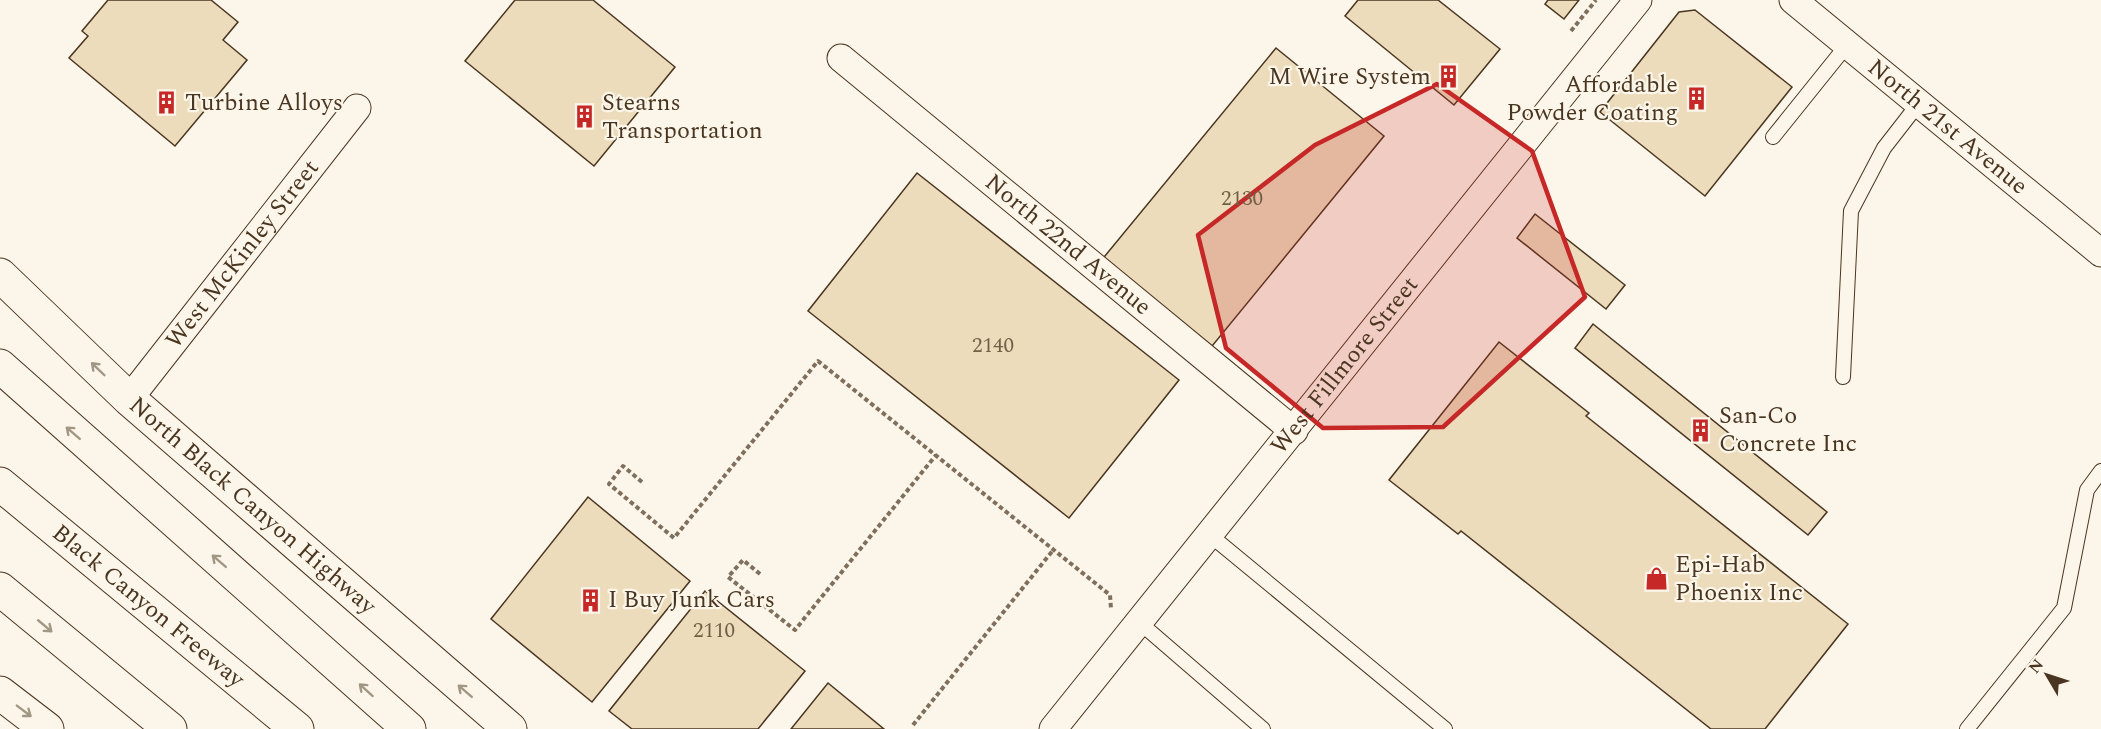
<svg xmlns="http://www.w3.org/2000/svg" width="2101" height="729" font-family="Spectral,serif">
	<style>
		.building { fill: #ecdcbc; stroke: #4a3520; stroke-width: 1.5 }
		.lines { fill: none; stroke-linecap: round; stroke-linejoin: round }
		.lane-casing { stroke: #4a3520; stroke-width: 16 }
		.street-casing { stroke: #4a3520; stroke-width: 29 }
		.secondary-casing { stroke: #4a3520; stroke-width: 35 }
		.highway-casing { stroke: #4a3520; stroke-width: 35 }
		.path { stroke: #7f6f5c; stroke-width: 4; stroke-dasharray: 4.5 3; stroke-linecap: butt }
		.lane { stroke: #fbf6e9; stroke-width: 14 }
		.street { stroke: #fbf6e9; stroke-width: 27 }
		.secondary { stroke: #fbf6e9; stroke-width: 33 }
		.highway { stroke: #fbf6e9; stroke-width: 33 }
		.oneway { stroke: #a29684 }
		.marked { fill: #c62828; fill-opacity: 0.2; stroke: #c62828; stroke-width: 4.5; stroke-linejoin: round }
		.labels { text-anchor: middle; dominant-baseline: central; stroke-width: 4.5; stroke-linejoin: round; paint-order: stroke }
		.number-label { font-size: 21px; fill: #725f47 }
		.poi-label { font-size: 24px; fill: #4a3520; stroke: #fbf6e9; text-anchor: start }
		.street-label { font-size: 24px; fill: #4a3520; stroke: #fbf6e9 }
	</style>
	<rect width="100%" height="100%" fill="#fbf6e9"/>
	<path class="building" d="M108,0H211L238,22L223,40L247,60L175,146L69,58L88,36L82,31Z
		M515,0H593L675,67L594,166L465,61Z
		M1358,0H1438L1500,49L1454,105L1345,16Z
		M1548,0H1579L1564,19L1545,4Z
		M1695,10L1792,87L1705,196L1600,112L1679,12Z
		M1276,48L1384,136L1208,351L1100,262Z
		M917,173L1179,380L1069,518L808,311Z
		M1535,214L1625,285L1606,309L1517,238Z
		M1593,324L1827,512L1808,535L1575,348Z
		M1499,342L1589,413L1586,416L1848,624L1765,729H1711L1461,531L1458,534L1389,480Z
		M588,497L690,581L592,702L491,619Z
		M705,591L805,671L758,729H632L609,711Z
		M828,683L884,729H791Z"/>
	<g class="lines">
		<defs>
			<path id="lane" d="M1773,137L1847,45
				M1843,377L1851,211L1884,148L1919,103
				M1210,535L1445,729
				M1139,622L1263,729
				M1967,729L2064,608L2087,490L2101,471"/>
			<g id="street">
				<path id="s1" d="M1793,0L2101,253"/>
				<path id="s2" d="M841,58L1294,431"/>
				<path id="s3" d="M129,399L357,108"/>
				<path id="s4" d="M1053,729L1638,0"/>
			</g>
			<g id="secondary">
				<path id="s5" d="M0,275L129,399L510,729"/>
			</g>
			<g id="highway">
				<path d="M0,366L409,729"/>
				<path id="s6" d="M0,484L297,729"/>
				<path d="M0,589L170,729"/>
				<path d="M0,693L47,729"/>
			</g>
		</defs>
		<use href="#lane" class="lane-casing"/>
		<use href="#street" class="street-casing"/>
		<use href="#secondary" class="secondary-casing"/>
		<use href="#highway" class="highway-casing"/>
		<path class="path" d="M1571,31L1596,0
			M642,482L623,466L609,484L674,538L818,361L1110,595L1111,609
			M760,574L743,560L728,577L795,630L936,455
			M913,725L1054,549"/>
		<use href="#lane" class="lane"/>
		<use href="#street" class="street"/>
		<use href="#secondary" class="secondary"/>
		<use href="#highway" class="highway"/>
	</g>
	<defs><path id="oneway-shaft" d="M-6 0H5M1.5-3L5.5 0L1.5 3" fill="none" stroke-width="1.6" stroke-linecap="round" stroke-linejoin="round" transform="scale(1.5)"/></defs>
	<g class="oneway">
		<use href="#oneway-shaft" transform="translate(98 369) rotate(-136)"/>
		<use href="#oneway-shaft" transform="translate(73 433) rotate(-139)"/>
		<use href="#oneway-shaft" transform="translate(219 561) rotate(-139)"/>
		<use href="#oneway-shaft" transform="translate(45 626) rotate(40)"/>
		<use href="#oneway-shaft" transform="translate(366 690) rotate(-138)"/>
		<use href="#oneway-shaft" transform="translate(465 691) rotate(-139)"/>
		<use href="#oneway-shaft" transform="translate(24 711) rotate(37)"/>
	</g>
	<path class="marked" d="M1437,84L1532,151L1585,297L1443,427L1323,428L1226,348L1198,235L1315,145Z"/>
	<defs>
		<symbol id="building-bare" viewBox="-9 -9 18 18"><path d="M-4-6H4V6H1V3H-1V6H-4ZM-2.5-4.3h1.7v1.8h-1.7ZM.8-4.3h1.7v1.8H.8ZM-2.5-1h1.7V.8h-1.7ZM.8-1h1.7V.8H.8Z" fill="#c62828" stroke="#fbf6e9" stroke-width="2.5" paint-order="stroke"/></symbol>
		<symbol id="shop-bare" viewBox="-9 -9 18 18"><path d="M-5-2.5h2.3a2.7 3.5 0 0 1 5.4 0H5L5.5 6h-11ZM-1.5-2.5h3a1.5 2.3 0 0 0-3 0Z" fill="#c62828" stroke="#fbf6e9" stroke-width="2.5" paint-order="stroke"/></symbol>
	</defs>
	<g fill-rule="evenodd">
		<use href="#building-bare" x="1432" y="60" width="33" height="33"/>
		<use href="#building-bare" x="1680" y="82" width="33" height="33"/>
		<use href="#building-bare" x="150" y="86" width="33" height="33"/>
		<use href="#building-bare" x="568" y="100" width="33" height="33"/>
		<use href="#building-bare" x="1684" y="414" width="33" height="33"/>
		<use href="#shop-bare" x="1640" y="562" width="33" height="33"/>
		<use href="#building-bare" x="574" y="584" width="33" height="33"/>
	</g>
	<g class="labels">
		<g class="number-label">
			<text x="1242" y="199">2130</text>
			<text x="993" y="346">2140</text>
			<text x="714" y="631">2110</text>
		</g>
		<g class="poi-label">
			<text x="1431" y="77" text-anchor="end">M Wire System</text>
			<text x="1678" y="85" text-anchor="end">Affordable<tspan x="1678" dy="28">Powder Coating</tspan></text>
			<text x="185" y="103">Turbine Alloys</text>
			<text x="602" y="103">Stearns<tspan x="602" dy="28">Transportation</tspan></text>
			<text x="1719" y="416">San-Co<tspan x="1719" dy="28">Concrete Inc</tspan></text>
			<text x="1675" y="565">Epi-Hab<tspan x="1675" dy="28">Phoenix Inc</tspan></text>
			<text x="608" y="600">I Buy Junk Cars</text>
		</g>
		<g class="street-label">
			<text stroke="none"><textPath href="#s1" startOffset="200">North 21st Avenue</textPath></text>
			<text stroke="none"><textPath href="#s2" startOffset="294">North 22nd Avenue</textPath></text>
			<text stroke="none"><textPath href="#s3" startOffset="184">West McKinley Street</textPath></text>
			<text stroke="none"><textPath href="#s4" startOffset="466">West Fillmore Street</textPath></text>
			<text stroke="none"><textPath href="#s5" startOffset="342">North Black Canyon Highway</textPath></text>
			<text stroke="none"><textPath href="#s6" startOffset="192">Black Canyon Freeway</textPath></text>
		</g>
	</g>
	<g transform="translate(2047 675) rotate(309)" stroke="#fbf6e9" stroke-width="4.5" paint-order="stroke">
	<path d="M0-4.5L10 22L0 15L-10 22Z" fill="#4a3520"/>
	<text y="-9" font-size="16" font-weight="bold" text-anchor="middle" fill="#4a3520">N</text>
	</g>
</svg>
